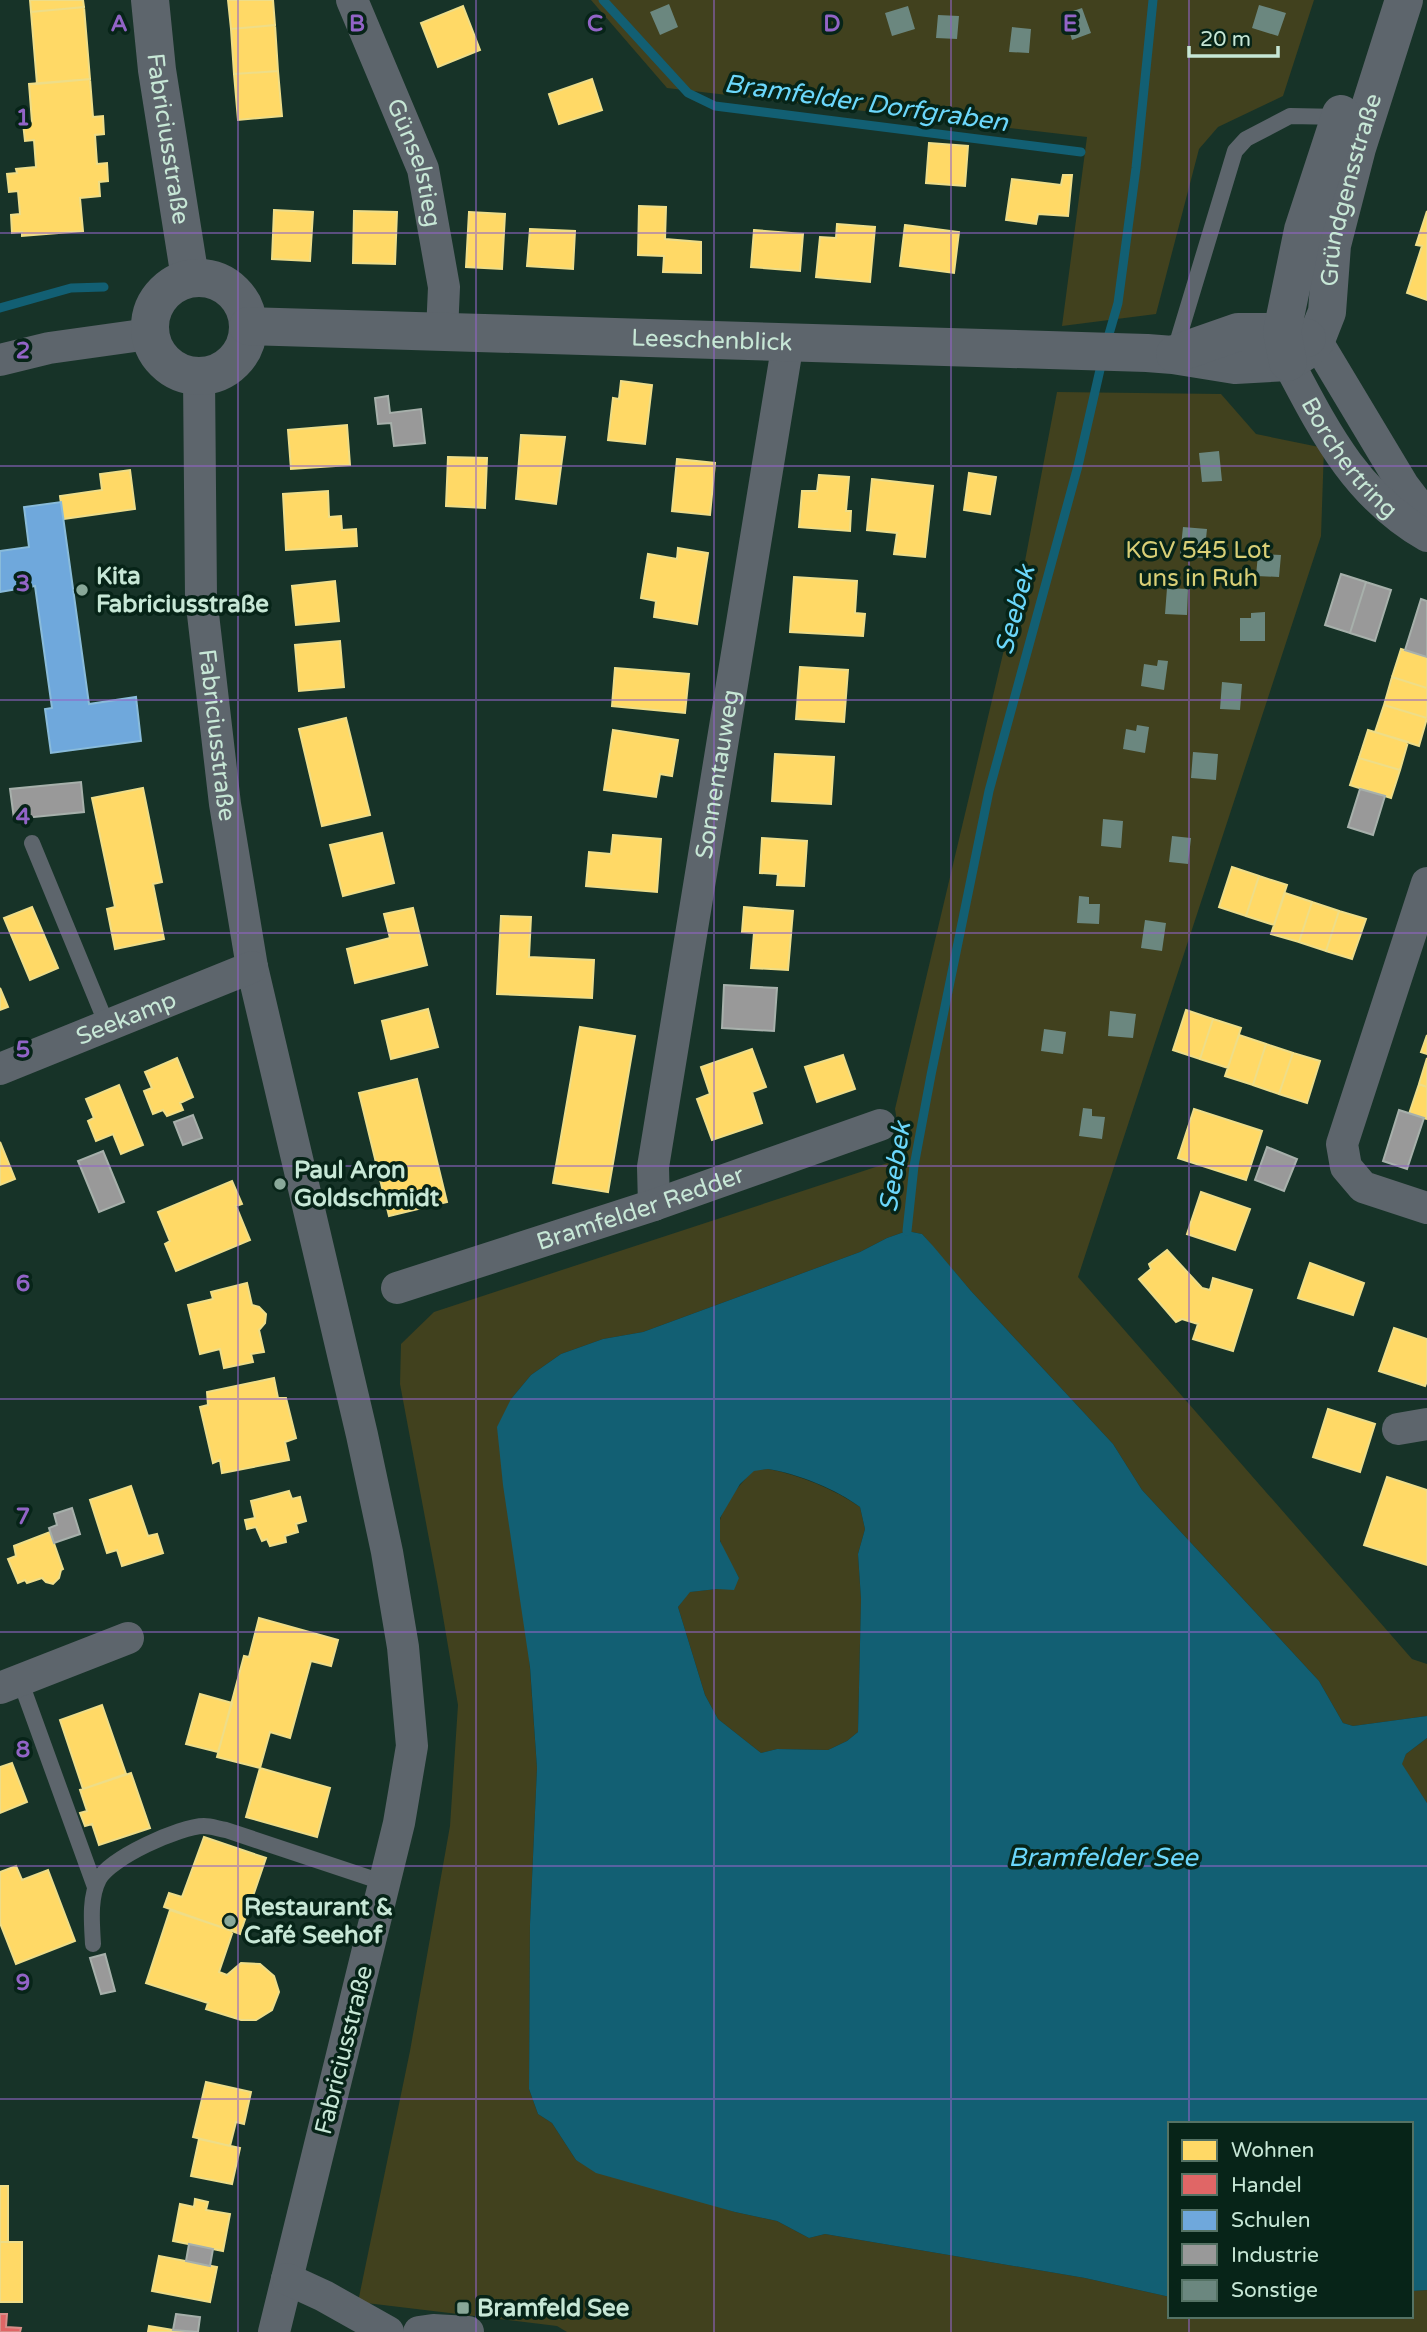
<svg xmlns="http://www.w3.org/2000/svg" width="1427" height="2332" font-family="'Varela Round',sans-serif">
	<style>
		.green { fill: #41411e }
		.water { fill: #125f73; fill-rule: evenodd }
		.homes { fill: #ffd966; stroke: #ed8; stroke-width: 2 }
		.shops { fill: #e06666; stroke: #d88d88; stroke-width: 2 }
		.schools { fill: #6fa8dc; stroke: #89bbda; stroke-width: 2 }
		.industry { fill: #999; stroke: #a7b0ab; stroke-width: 2 }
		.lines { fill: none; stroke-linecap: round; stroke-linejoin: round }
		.stream { stroke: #125f73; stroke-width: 9 }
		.building { fill: #6b877f }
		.service { stroke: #5d656c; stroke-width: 16 }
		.minor { stroke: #5d656c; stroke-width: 32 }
		.tertiary { stroke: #5d656c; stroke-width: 38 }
		.grid { fill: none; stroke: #9264c6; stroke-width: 2; stroke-opacity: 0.55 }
		.poi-dot { fill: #89a899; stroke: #072418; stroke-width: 2.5 }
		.labels { text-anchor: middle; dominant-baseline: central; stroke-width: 7; stroke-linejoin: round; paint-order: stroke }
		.street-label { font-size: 24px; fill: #c7e7d6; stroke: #072418 }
		.park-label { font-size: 24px; fill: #d9cf76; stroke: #072418 }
		.poi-label { font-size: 24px; font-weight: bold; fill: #c7e7d6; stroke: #072418; text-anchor: start }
		.water-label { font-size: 26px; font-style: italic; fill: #6bd7fb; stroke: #072418 }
		.grid-label { font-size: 23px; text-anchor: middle; font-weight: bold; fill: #9264c6; stroke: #072418; stroke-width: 7; stroke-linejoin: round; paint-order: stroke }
	</style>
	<rect width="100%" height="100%" fill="#173328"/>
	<path class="green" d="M591,0H1314L1283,96L1218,127L1199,149L1156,314L1062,326L1087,137L667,88Z
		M1057,392L1221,394L1256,434L1324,448L1321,536L1078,1277L1412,1659L1427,1664V1716L1353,1726L1343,1723L1319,1681L1142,1490L1113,1444L971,1291L922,1234L907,1231L887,1238L860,1252L643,1332L603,1339L561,1354L531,1375L511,1399L537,1768L530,1924L529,2089L538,2114L552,2123L576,2160L735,2212L777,2221L809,2238L825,2234L1085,2278L1170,2297V2316H1411V2291L1427,2290V2332H567L557,2326L358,2302L410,2051L450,1826L458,1705L438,1587L400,1384L401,1344L434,1312L903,1158L895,1109L1025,561Z
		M768,1469C800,1475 834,1489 860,1507L865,1529L858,1554L861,1599L858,1732L847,1741L828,1750L777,1749L761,1753L718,1719L705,1695L678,1607L689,1592L717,1589L739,1578C733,1567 725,1555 721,1543C711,1517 736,1488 754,1470Z
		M1427,1738V1803L1401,1765L1406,1754Z"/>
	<path class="water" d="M907,1231L922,1234L933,1246L971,1291L1113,1444L1142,1490L1319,1681L1343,1723L1353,1726L1427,1716V1738L1406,1754L1402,1764L1427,1803V2290L1411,2291V2124H1170V2297L1085,2278L825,2234L809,2238L777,2221L735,2212L596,2173L576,2160L552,2123L538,2114L529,2089L530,1924L537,1768L530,1667L503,1485L497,1427L511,1399L531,1375L561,1354L603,1339L643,1332L860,1252L887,1238ZM768,1469C799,1474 836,1489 860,1507L865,1529L858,1554L861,1599L858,1732L847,1741L828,1750L777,1749L761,1753L718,1719L705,1695L678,1607L690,1592L717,1589L734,1590L739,1578L720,1541V1518L740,1484L754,1471Z"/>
	<path class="homes" d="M30,0H83L84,7L31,12Z
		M228,0H273L275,25L231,29Z
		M463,6L480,50L438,67L421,23Z
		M84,7L90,79L37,84L31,12Z
		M275,25L278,71L234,74L231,29Z
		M278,71L282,116L238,120L234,74Z
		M90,79L93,117L103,116L104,134L95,135L97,164L107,163L108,181L99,182L100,196L80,198L83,231L22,236V232L12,233L11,215L20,214L18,191L9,192L7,174L17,173L16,169L36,167L34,140L25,141L23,123L32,122L29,84Z
		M592,79L602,110L559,124L549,94Z
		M929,143L968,146L965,186L926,183Z
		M1063,175H1072L1068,216L1038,214L1036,224L1006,220L1012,179L1061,185Z
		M639,206L666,207L665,239L701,242V273L663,272L664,256L638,255Z
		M274,210L313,212L310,261L272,259Z
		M354,211L397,212L395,264L353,263Z
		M1427,211V300L1407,293L1422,246L1416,245Z
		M469,212L505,214L502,269L466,267Z
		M837,224L875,227L870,282L816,277L820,237L836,238Z
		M905,225L959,232L954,273L900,266Z
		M530,229L575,231L573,269L527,266Z
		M754,230L803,234L800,271L751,267Z
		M621,381L652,385L645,444L608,440L613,398L619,399Z
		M347,425L350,465L291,469L288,430Z
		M521,435L565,437L556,504L516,499Z
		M448,457L487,458L485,508L446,506Z
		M677,459L715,463L710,515L672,511Z
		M130,470L135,509L63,519L60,496L102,490L100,474Z
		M969,473L996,477L990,514L964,510Z
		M819,475L849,477L846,511H851L850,531L799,527L802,491H817Z
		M872,479L933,486L925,557L894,554L897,533L867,530Z
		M328,491L329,517L341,516L342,530L356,529L357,546L286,550L283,494Z
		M678,548L708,553L697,624L654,617L656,601L641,598L648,554L677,559Z
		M794,577L857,581L855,613L865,614L863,636L790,632Z
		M335,581L339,621L296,625L292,586Z
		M340,641L344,687L299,691L295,645Z
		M1401,649L1427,657V688L1392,677Z
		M800,667L848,670L844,722L796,719Z
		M615,668L689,674L685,713L612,706Z
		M1392,677L1427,688V718L1384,705Z
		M1384,705L1427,718L1419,746L1375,732Z
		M346,718L370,815L322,826L299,729Z
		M613,730L678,740L672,776L660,774L656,797L604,790Z
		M1368,730L1408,742L1400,770L1359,758Z
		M775,754L834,757L831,804L772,801Z
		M1359,758L1400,770L1391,798L1350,785Z
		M143,788L162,882L153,884L164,939L115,949L107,909L115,907L92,798Z
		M382,833L394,883L343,896L330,845Z
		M613,835L661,839L657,892L586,886L589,852L611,854Z
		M762,838L807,841L804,886L777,885L778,874L760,873Z
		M1232,867L1259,876L1246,916L1219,907Z
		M1259,876L1287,885L1274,925L1246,916Z
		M1285,893L1312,902L1299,942L1271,934Z
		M1312,902L1339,911L1326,951L1299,942Z
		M32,907L58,968L30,980L4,918Z
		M744,907L793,911L788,970L751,968L754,933L742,932Z
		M413,908L427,965L355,983L347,949L390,938L384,914Z
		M1339,911L1366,919L1352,959L1326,951Z
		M501,916L531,917L529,957L594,960L592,998L497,994Z
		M0,988L8,1007L0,1010Z
		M428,1009L438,1047L391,1059L382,1021Z
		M1186,1010L1213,1019L1200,1059L1173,1050Z
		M1213,1019L1241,1028L1228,1068L1200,1059Z
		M580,1027L635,1036L608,1192L553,1183Z
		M1239,1035L1266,1044L1253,1085L1225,1076Z
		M1427,1035V1054L1421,1052Z
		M1266,1044L1293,1053L1279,1094L1253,1085Z
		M752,1049L766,1087L752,1092L762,1123L712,1140L697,1099L710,1094L701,1067Z
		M1293,1053L1320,1061L1307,1103L1279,1094Z
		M843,1055L855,1089L817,1102L805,1067Z
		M177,1058L193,1097L180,1103L183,1110L167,1116L163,1110L153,1114L144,1091L152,1088L145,1072Z
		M1427,1058V1087L1419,1084Z
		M417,1079L447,1202L389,1216L359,1093Z
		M1419,1084L1427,1087V1119L1409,1114Z
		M119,1085L143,1145L121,1154L113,1134L96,1141L88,1121L94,1118L86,1099Z
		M1194,1109L1262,1131L1246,1180L1178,1158Z
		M0,1142L15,1179L0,1185Z
		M232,1181L242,1204L236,1206L250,1240L176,1271L165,1244L170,1241L158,1212Z
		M1201,1192L1250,1209L1235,1250L1187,1234Z
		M1167,1250L1202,1288L1210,1290L1213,1278L1252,1290L1233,1351L1193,1339L1198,1324L1182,1319L1176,1322L1139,1279L1151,1269L1149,1264Z
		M1310,1263L1364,1283L1353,1315L1298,1298Z
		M247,1283L252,1305L259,1307L266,1314L265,1323L259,1330L264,1352L251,1354L253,1362L224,1368L220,1349L200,1354L188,1305L213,1299L211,1292Z
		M1394,1328L1427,1339V1381L1425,1386L1379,1371Z
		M274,1378L278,1398H286L296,1438L285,1442L289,1460L222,1473L220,1460L213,1463L200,1407L208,1405L207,1392Z
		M1328,1409L1375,1424L1360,1472L1313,1457Z
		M1387,1477L1427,1490V1565L1364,1545Z
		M131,1486L148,1536L157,1534L163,1553L122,1566L117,1550L107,1553L90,1500Z
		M289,1491L292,1499L300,1497L306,1521L296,1524L298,1532L285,1536L286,1542L270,1546L267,1539L262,1541L256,1527L247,1529L245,1520L255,1518L251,1501Z
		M50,1532L63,1569L61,1570L59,1578L53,1584L46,1582L42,1578L27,1583L25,1580L18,1583L8,1559L16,1556L14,1546Z
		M259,1618L338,1640L331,1666L311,1661L290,1738L270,1732L260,1768L217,1757L244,1656L249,1657Z
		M200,1694L232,1703L218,1752L186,1744Z
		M102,1705L126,1774L83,1789L60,1720Z
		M12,1763L27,1802L0,1813V1767Z
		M260,1768L330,1788L317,1837L246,1817Z
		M131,1773L150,1828L99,1845L92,1824L85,1826L80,1813L87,1811L80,1790Z
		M204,1837L266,1858L240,1934L164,1907L169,1893L182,1897Z
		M16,1866L22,1880L48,1870L75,1941L16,1964L0,1923V1872Z
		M170,1910L233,1931L219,1972L227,1975L241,1963L260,1964L274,1976L279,1992L272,2010L256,2020H241L206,2009L208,2003L146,1983Z
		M206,2082L251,2092L244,2124L236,2122L230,2146L193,2137Z
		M199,2139L240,2148L232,2184L191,2176Z
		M0,2186H8V2242H0Z
		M195,2199L208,2202L206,2210L230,2214L223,2251L173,2241L180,2204L194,2207Z
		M0,2242H22V2302H0Z
		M159,2256L217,2267L210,2302L152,2291Z
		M149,2326L173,2330L189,2332H148Z"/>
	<path class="shops" d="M0,2314H7L6,2327L21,2328L20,2332H0Z"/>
	<path class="schools" d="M61,502L89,704L136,697L141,741L51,753L45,709L52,708L35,586L0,592V551L29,547L24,507Z"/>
	<path class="industry" d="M388,396L390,413L421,409L425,443L394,446L391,423L378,424L375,398Z
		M1341,574L1366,582L1350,633L1325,625Z
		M1366,582L1391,590L1375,641L1350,633Z
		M1421,599L1427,601V657L1405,650Z
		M81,782L84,812L14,819L10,789Z
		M1360,789L1385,796L1373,835L1348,827Z
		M724,985L777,988L774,1031L722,1028Z
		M1399,1110L1424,1118L1407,1169L1383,1161Z
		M193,1115L202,1138L183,1145L174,1122Z
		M1267,1147L1297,1159L1284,1191L1255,1180Z
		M103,1151L124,1202L99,1212L78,1161Z
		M72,1508L80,1534L54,1543L49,1528L57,1525L54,1514Z
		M105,1954L115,1991L101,1994L90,1958Z
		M189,2244L213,2249L210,2266L186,2261Z
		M176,2314L200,2317L198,2332L173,2330Z"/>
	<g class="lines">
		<path class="stream" d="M603,0L688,93L715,106L1081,152
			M0,308L71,288L104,287
			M1107,341L1118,303L1136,168L1153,0
			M907,1231L914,1166L931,1075L989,791L1078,466L1102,361"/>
	</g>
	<path class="building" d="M669,4L678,27L660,35L650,12Z
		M1259,5L1286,13L1278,36L1252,28Z
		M908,6L915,29L892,36L885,13Z
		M1082,8L1091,33L1072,40L1064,14Z
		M938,15L959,16L957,39L936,38Z
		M1012,27L1031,29L1029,53L1009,52Z
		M1219,451L1222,481L1202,482L1199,453Z
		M1183,527L1207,529L1204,558L1180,556Z
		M1258,554L1281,555L1279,577L1256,576Z
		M1167,588L1188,589L1187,615L1165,614Z
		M1265,612V641H1240V618H1251V613Z
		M1158,660L1168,661L1164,690L1141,686L1144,664L1157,666Z
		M1222,682L1242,684L1240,710L1220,709Z
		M1137,725L1149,727L1145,753L1123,749L1126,729L1136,731Z
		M1193,752L1218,754L1216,780L1191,778Z
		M1103,819L1123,821L1121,848L1101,846Z
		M1172,836L1191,838L1188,864L1169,862Z
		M1079,896L1089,897V904H1100L1099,924L1077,923Z
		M1145,920L1166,923L1162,951L1141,948Z
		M1110,1011L1136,1014L1133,1038L1108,1036Z
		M1044,1029L1066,1032L1063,1054L1041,1051Z
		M1083,1108L1092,1109V1116L1105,1117L1102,1139L1079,1136Z"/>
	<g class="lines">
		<path class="service" d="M1174,353L1235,151L1246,139L1290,116L1341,117
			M32,843L107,1025
			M20,1680L95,1887
			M93,1944C92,1924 89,1898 99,1879C110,1858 180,1826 204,1826C211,1826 219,1829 226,1830L385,1883"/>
		<g class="minor">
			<path id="s1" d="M352,0L423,169L444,287L442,332"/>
			<path d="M1316,340L1403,485L1427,517"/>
			<path d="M0,360L49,348L149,334"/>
			<path id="s2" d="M1288,362C1325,432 1356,495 1427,536"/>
			<path id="s3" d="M199,376L201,597L225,804L252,967L362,1435L387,1552L403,1647L412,1746L399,1823L274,2332"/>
			<path d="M1427,883L1342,1144L1346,1167L1363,1187L1427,1208"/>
			<path id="s4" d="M0,1069L252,967"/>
			<path id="s5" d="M654,1205L653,1167L788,342"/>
			<path id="s6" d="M397,1288L654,1205L880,1125"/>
			<path d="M1398,1429L1427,1424"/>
			<path d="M0,1688L128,1638"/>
			<path d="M287,2279L324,2296L388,2332"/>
			<path d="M419,2332L433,2330L468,2332"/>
		</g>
		<g class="tertiary">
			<path id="s7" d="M150,0L157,70L190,278"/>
			<circle cx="199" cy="327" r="49"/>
			<path id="s8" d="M248,326L1147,353L1173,355L1235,365L1288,362L1304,352L1316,340L1327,312L1332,245L1357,148L1404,0"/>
			<path d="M1175,354L1238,332H1282L1307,338"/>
			<path d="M1288,362L1282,332L1303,230L1341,114"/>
		</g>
	</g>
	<path class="grid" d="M238,0V2332M476,0V2332M714,0V2332M951,0V2332M1189,0V2124M0,233H1427M0,466H1427M0,700H1427M0,933H1427M0,1166H1427M0,1399H1427M0,1632H1427M0,1866H1427M0,2099H1427M1189,2316V2332"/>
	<g class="poi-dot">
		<circle cx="82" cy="590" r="7"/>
		<circle cx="280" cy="1184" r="7"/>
		<circle cx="230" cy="1921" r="7"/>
		<rect x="456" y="2301" width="14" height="14" rx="3.5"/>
	</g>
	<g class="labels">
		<g class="street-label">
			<text stroke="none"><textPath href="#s7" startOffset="140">Fabriciusstraße</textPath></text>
			<text stroke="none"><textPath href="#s1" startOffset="175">Günselstieg</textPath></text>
			<text stroke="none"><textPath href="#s8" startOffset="1232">Gründgensstraße</textPath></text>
			<text stroke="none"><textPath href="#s8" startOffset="464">Leeschenblick</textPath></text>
			<text stroke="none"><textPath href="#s2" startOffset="114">Borchertring</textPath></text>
			<text stroke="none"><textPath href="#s3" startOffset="360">Fabriciusstraße</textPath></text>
			<text stroke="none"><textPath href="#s5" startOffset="436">Sonnentauweg</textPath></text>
			<text stroke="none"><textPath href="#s4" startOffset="136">Seekamp</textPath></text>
			<text stroke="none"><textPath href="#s6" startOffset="256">Bramfelder Redder</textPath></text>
			<text transform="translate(344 2050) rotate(-76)">Fabriciusstraße</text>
		</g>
		<g class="park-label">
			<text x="1198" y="550">KGV 545 Lot<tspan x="1198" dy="28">uns in Ruh</tspan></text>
		</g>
		<g class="poi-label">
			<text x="96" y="576">Kita<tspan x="96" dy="28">Fabriciusstraße</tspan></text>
			<text x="294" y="1170">Paul Aron<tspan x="294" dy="28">Goldschmidt</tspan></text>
			<text x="244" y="1907">Restaurant &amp;<tspan x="244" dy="28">Café Seehof</tspan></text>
			<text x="477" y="2308">Bramfeld See</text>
		</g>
		<g class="water-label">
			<text transform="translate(866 103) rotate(8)">Bramfelder Dorfgraben</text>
			<text transform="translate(1015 610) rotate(-75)">Seebek</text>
			<text transform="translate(895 1167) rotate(-81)">Seebek</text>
			<text x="1103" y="1857">Bramfelder See</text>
		</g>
	</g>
	<g class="grid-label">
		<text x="119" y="31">A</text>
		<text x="357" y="31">B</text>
		<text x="595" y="31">C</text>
		<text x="832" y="31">D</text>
		<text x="1070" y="31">E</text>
		<text x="23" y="125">1</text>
		<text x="23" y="358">2</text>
		<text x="23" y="591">3</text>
		<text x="23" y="824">4</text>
		<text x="23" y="1057">5</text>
		<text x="23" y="1291">6</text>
		<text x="23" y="1524">7</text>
		<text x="23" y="1757">8</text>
		<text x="23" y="1990">9</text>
	</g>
	<rect x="1168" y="2122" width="245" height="196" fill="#072418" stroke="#547264" stroke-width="2"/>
	<rect x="1182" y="2140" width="35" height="21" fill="#ffd966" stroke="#547264" stroke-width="2"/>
	<text x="1231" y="2157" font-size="21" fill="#c7e7d6">Wohnen</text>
	<rect x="1182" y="2174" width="35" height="21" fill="#e06666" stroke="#547264" stroke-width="2"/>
	<text x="1231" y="2192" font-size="21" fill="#c7e7d6">Handel</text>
	<rect x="1182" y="2210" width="35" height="21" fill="#6fa8dc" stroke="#547264" stroke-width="2"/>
	<text x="1231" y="2227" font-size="21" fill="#c7e7d6">Schulen</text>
	<rect x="1182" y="2244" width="35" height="21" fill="#999999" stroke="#547264" stroke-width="2"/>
	<text x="1231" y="2262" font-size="21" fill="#c7e7d6">Industrie</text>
	<rect x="1182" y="2280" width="35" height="21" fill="#6b877f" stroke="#547264" stroke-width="2"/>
	<text x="1231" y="2297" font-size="21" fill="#c7e7d6">Sonstige</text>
	<path d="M1189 46v10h89v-10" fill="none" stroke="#c7e7d6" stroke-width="3.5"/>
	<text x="1200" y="46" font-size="21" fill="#c7e7d6" stroke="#072418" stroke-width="5" paint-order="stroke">20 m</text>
</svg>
